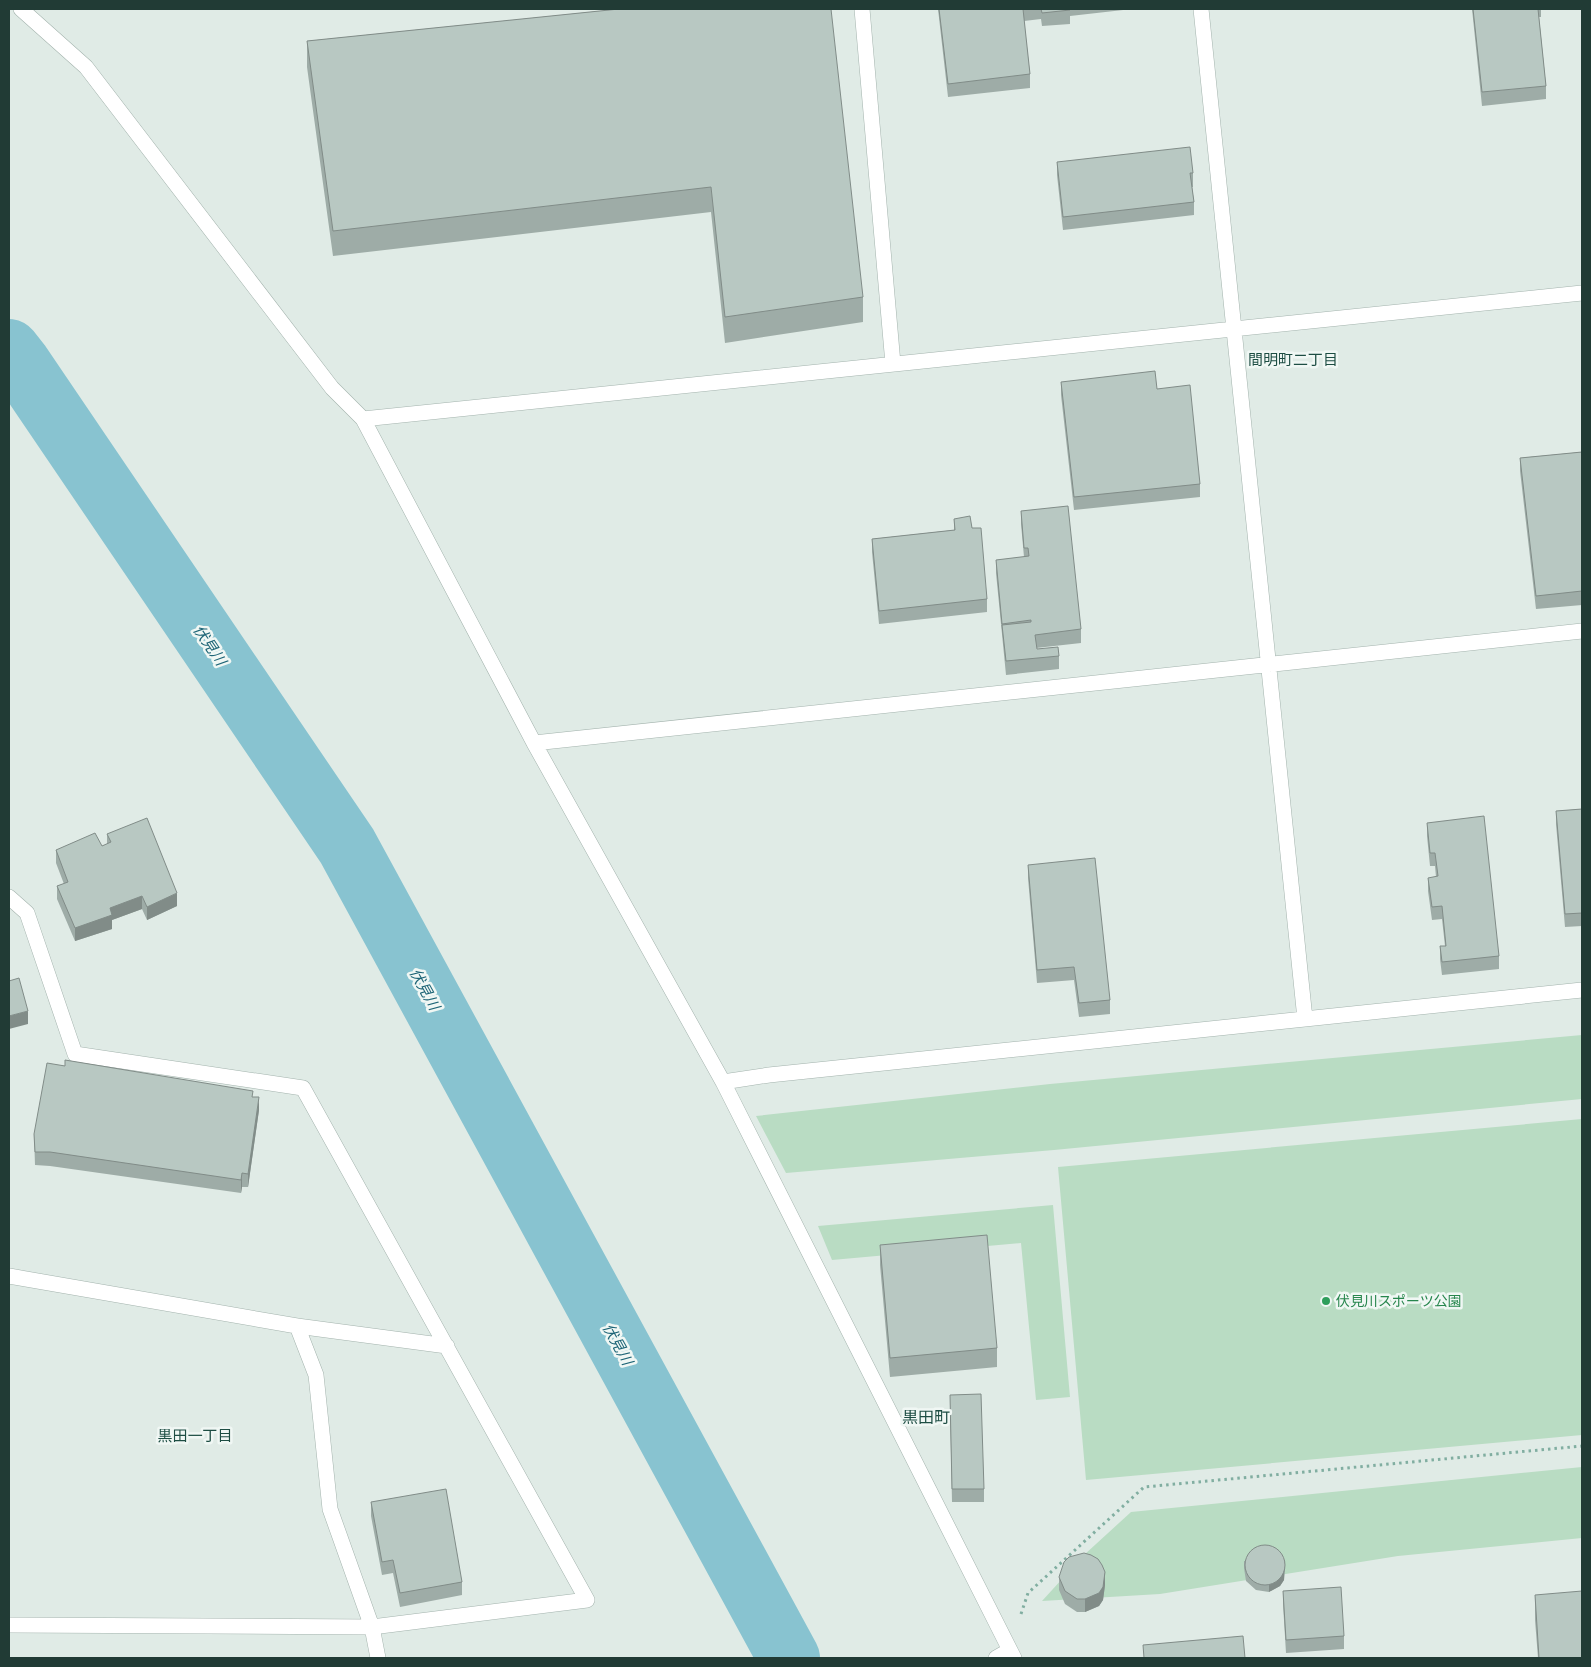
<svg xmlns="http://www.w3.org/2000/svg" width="1591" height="1667" font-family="'PT Sans','Noto Sans JP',sans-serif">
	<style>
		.green { fill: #b9dcc3 }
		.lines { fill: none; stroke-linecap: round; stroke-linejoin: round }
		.river { stroke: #88c3d0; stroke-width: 62 }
		.minor-casing { stroke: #a3b3ad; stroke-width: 16 }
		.path { stroke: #81aea1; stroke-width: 3; stroke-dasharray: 2.5 4; stroke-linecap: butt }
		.minor { stroke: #fff; stroke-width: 15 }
		.wall { fill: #9eaca7 }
		.shaded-wall { fill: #818c88 }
		.building { fill: #b8c8c2; stroke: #818c88 }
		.leisure-dot { fill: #2e9e5b; stroke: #f0f7f4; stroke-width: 2 }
		.labels { text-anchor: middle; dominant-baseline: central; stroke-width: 5; stroke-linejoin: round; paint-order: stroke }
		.leisure-label { font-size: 14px; fill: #27864d; stroke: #f0f7f4; text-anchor: start }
		.neighbourhood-label { font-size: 15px; fill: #1d4d43; stroke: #f0f7f4 }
		.water-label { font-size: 15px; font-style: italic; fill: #1c6476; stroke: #f0f7f4 }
		.quarter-label { font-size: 16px; fill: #1d4d43; stroke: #f0f7f4 }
	</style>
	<rect width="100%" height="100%" fill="#e0ebe6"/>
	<path class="green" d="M1582,1035V1099L1054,1150L786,1173L756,1116L1050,1084Z
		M1582,1119V1435L1086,1480L1058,1167Z
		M1053,1205L1070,1397L1036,1400L1021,1243L832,1260L818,1226Z
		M1582,1467V1538L1398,1556L1160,1594L1042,1601L1084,1555L1131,1512Z"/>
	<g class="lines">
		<path class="river" d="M9,350L20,364L347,846L789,1658"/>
		<defs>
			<path id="minor" d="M21,9L86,67L332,388L363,419L534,743L723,1082L769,1075L1582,990
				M862,9L893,364
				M1201,9L1305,1019
				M363,419L1582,293
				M534,743L1582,631
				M9,897L27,913L75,1054L303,1088L587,1600L372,1627L9,1625
				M723,1082L1014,1658
				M9,1276L297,1326L316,1375L330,1509L372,1627L378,1658
				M297,1326L447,1346
				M996,1658L1010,1650"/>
		</defs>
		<use href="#minor" class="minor-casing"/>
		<path class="path" d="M1021,1614L1028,1593L1144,1487L1582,1446"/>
		<use href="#minor" class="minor"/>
	</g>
	<path class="wall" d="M619,9L863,297V322L725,343L711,212L333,256L307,67V41Z
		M938,9H1132L1070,16V24L1042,26L1041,19L1024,21L1030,74V88L948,97Z
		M1472,9H1541V17H1539L1546,86V99L1482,106Z
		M1057,162L1193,173V187H1192L1194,202V215L1063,230L1057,175Z
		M1061,382L1157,389L1200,484V497L1074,510L1061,395Z
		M1582,452V605L1536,609L1520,471V458Z
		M1021,511L1081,629V643L1036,648L1037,649L1059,656V669L1006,675L996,573V560L1024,557L1021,524Z
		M954,519L972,528L987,599V612L879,624L872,552V539L954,530Z
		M1582,809V926L1565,927L1556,824V811Z
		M1427,823L1499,956V969L1442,975L1440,959V946H1445L1442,919L1432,920L1428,891V878L1436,877L1435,866H1430L1427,836Z
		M107,834L177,906L147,920L142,909L112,920V929L75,941L57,899V886L64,884L56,863V850L102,846L107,844Z
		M1028,865L1110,1000V1014L1079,1017L1074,980L1037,983L1028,878Z
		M253,1097L259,1110L248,1187H242L241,1193L50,1166L35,1165L34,1134Z
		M880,1245L997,1348V1367L890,1377L880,1265Z
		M950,1408L984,1489V1502H952Z
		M371,1502L462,1582V1595L400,1607L393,1573L382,1575L371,1516Z
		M1244,1561L1285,1567L1284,1580L1280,1586L1269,1592L1256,1590L1246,1581L1244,1568Z
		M1059,1577L1105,1585L1103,1600L1099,1606L1085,1612H1077L1065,1604L1059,1590Z
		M1283,1591L1344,1636V1649L1286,1653L1283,1604Z
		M1535,1595L1582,1658H1538L1535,1620Z"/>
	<path class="shaded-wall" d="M177,893V906L147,920V907Z
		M142,896V909L112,920V929L75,941V928L110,908Z
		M28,1011V1024L9,1029V1016Z
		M259,1097V1110L248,1187V1174Z
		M242,1173V1187L241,1193V1180Z
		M1285,1560L1284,1580L1280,1586L1269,1592V1585Z
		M1105,1572V1585L1103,1600L1099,1606L1085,1612V1599Z"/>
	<path class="building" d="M619,9H831L863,297L725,317L711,187L333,231L307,41Z
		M939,9H1023L1030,74L948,84Z
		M1041,9H1070V10L1042,13Z
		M1473,9H1538L1546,86L1482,92Z
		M1190,147L1193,173H1190L1194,202L1063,217L1057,162Z
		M1155,371L1157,389L1190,385L1200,484L1074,497L1061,382Z
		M1582,452V591L1536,596L1520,458Z
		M1068,506L1081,629L1035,635L1037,649L1058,647L1059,656L1006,661L1002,625L1031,622V620L1002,624L996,560L1029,556L1028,548H1024L1021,511Z
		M970,516L972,528H981L987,599L879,611L872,539L955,530L954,519Z
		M1582,809V913L1565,914L1556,811Z
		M1484,816L1499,956L1442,962L1440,946H1446L1442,906L1432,907L1428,878L1438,876L1435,853H1430L1427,823Z
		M147,818L177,893L147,907L142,896L110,908L112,915L75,928L57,886L68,882L56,850L95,833L102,846L111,842L107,834Z
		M1095,858L1110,1000L1079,1003L1074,967L1037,970L1028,865Z
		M19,978L28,1011L9,1016V981Z
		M65,1060L253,1091L252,1097H259L248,1174L242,1173L241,1180L50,1152H35L34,1134L47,1063L65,1066Z
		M987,1235L997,1348L890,1358L880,1245Z
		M981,1394L984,1489H952L950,1395Z
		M446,1489L462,1582L400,1593L393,1560L382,1562L371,1502Z
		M1245 1565a20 20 0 1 1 40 0a20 20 0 1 1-40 0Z
		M1084,1553L1091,1555L1098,1559L1102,1565L1105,1572L1103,1587L1099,1593L1085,1599H1077L1065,1591L1059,1577L1064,1562L1069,1557Z
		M1341,1587L1344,1636L1286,1640L1283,1591Z
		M1582,1591V1658H1539L1535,1595Z
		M1243,1636L1245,1658H1144L1143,1645Z"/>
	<circle class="leisure-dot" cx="1326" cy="1301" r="5"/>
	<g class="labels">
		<g class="leisure-label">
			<text x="1336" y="1301">伏見川スポーツ公園</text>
		</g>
		<g class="neighbourhood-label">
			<text x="1293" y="359">間明町二丁目</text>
			<text x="195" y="1435">黒田一丁目</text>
		</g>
		<g class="water-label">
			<text transform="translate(210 645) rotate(56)">伏見川</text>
			<text transform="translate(425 989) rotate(61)">伏見川</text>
			<text transform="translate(618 1344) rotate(61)">伏見川</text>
		</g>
		<g class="quarter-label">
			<text x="926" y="1417">黒田町</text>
		</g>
	</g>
	<rect width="1591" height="1667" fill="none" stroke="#213b35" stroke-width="20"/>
</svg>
